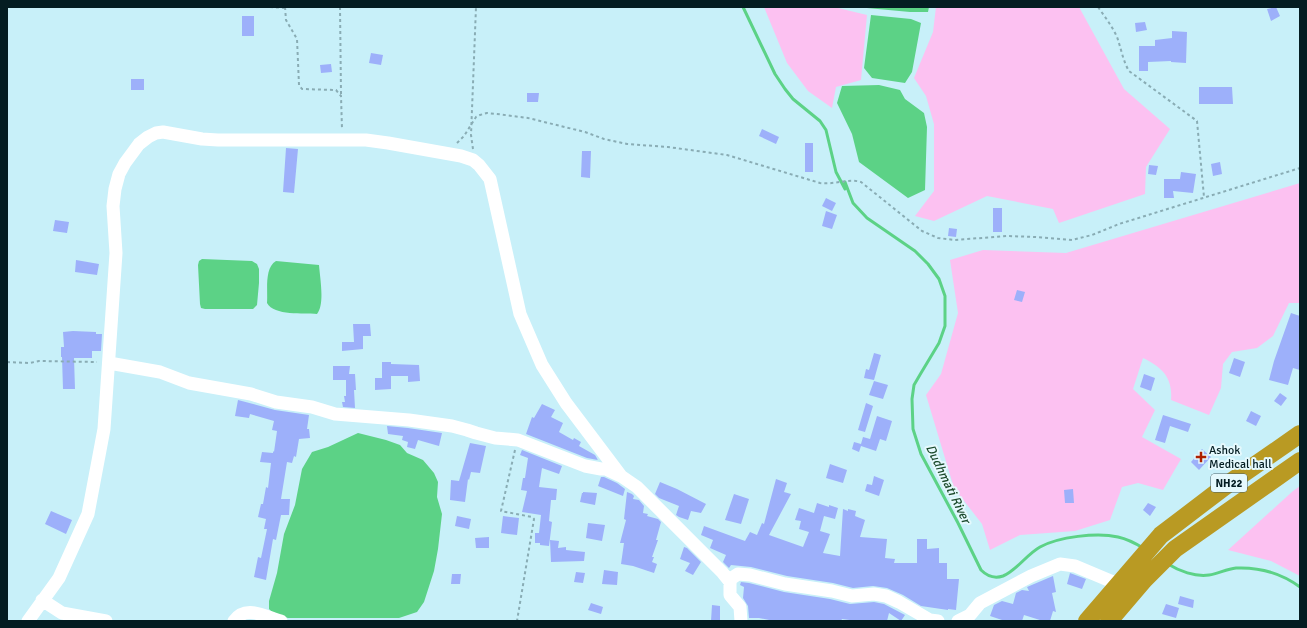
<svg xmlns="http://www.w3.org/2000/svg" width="1307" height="628" font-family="Signika,sans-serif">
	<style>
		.green { fill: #fcc1f1 }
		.water { fill: #5cd286 }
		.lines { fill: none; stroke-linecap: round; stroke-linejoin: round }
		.stream { stroke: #5cd286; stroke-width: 3 }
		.building { fill: #9db0fa }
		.path { stroke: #89acb4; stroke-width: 2; stroke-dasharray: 3 3; stroke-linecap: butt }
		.minor { stroke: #fff; stroke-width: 13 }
		.highway { stroke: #b99a23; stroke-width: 18 }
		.poi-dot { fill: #ad2000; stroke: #e5f9fd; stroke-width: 1.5 }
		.labels { text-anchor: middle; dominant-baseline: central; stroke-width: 4; stroke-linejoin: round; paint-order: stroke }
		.shield { fill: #e5f9fd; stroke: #485f64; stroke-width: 1 }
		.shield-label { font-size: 11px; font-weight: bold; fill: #041d22 }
		.poi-label { font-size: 12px; fill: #041d22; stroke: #e5f9fd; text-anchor: start }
		.water-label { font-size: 13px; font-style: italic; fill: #1c4b2d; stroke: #e5f9fd }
	</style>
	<rect width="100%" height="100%" fill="#c8f0f9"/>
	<path class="green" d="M764,7L838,8L867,15L861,80L836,87L832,108L808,91L787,63Z
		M936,7H1079L1124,89L1170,129L1146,167L1145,194L1059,223L1053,209L987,196L934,221L915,216L934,191V124L926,96L914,78L933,32Z
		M1300,183V303H1289L1273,336L1257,348L1232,352L1223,364L1221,388L1209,415L1171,400C1173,378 1162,367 1143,358L1133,389L1155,410L1142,437L1181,459L1163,490L1138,483L1122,487L1110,520L1075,531L1020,535L990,550L982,524L954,488L926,395L941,374L958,313L950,260L983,250L1066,253Z
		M1300,486V576L1271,561L1228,550L1293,491Z"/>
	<path class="water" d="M856,7H929L928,12H910Z
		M871,15L911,19L921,23L912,72L905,83L872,78L864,68Z
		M879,85L900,90L905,99L924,113L927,127L925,190L908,198L859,162L852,134L837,103L842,86Z
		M202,259L252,261L257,264L259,269V283L257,305L253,309H205L201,308L200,304L198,265L199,261Z
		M276,261L319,265C320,278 325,304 317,314C304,313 274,316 267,303C268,291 264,268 276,261Z
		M358,433L386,440L400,445L407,453L423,460L434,473L438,482L437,497L442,514L438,549L434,571L424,602L417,612L399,618H288L274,614L269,609V601L277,573L284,534L295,505L302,469L312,452L328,447Z"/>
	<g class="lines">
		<path class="stream" d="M743,7L775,74L785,89L793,99L820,121L826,130L836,172L845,189V182L853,203L867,218L915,251L928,264L939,279L945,296V326L939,343L921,373L914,385L912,399L913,429L921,454L958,523L981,570C987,576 994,579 1003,576C1017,570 1026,555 1040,547C1058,537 1097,532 1118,537C1127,539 1135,543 1143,548
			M1168,564C1179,571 1195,577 1209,575C1218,574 1226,569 1236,568C1259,567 1281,573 1300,587"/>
	</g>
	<path class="building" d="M1276,7L1280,16L1271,21L1267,9Z
		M242,16H254V36H242Z
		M1145,22L1147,30L1136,32L1135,23Z
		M1172,31L1187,32L1186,63L1171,62V61L1148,62V71H1139V46H1155V40L1172,38Z
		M371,53L383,55L381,65L369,63Z
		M331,64L332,72L321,73L320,65Z
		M131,79H144V90H131Z
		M1199,87H1232L1233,104H1199Z
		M527,93H539L538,102H527Z
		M762,129L779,137L776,144L759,136Z
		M805,143H813V172H805Z
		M286,148L298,149L294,193L283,192Z
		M582,151H591L590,178L581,177Z
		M1220,162L1222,174L1213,176L1211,164Z
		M1149,165L1158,166L1156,175L1148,174Z
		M1181,172L1196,174L1193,193L1173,191L1174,198H1164V179H1180Z
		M826,198L836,203L832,211L822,206Z
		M993,208H1002V232H993Z
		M826,211L837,215L832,229L822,226Z
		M55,220L69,222L67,233L53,231Z
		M949,228L957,229L956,237L948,236Z
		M76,260L99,264L97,275L75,272Z
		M1017,290L1025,292L1022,302L1014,300Z
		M1291,313L1300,316V370L1293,368L1288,385L1269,380L1274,361Z
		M353,324H370L371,336H363V349L342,351V342H354Z
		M73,331L96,332V334H102L101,351H92V358H74L75,389H63L62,357H61V347H64L63,332Z
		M874,353L881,355L874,380L864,378L866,369L869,370Z
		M1234,358L1245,362L1240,377L1229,373Z
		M382,362H391V364L419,365L420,381L408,382V376H391V389L375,390V378H382Z
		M333,366H350L349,374H355L356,390H354L355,408L343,407L342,402H345L344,396H346V380H333Z
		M1144,374L1155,378L1151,391L1140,387Z
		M874,381L888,385L883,399L869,395Z
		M1280,393L1287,398L1281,406L1274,401Z
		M238,400L275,410L309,415L307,429H309L310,438L299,439L296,457L294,456L292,463L287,462L281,499H290L289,515H281L276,540L273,539L266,580L254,577L258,557L261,558L267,529H264L266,519L258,517L261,504H263L266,487L268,488L271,463L260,462L262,452L273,453V451L274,452L277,431L272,430L274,421L250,414L249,418L235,416Z
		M866,403L873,406L865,432L858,430Z
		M542,404L555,410L551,417L563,423L559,432L573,440L574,438L581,442L579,446L595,455L598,460L587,458L526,434L532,417L534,418Z
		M1251,411L1261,416L1256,426L1246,421Z
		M1163,415L1191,424L1188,432L1170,426L1165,443L1155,440Z
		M877,416L892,421L886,441L880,439L876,451L861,446L859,452L852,449L854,442L861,444L863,437L870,439Z
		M387,426L408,428L442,433L439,446L418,440L415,449L407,447L408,442L402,440L403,436L388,434Z
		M470,443L486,446L480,473L471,472L469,480L468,479L465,502L450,500L451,480L459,481Z
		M1202,449L1211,457L1199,470L1191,462Z
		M522,450L562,466L559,474L542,468L539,487L557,489L556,500H551L549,521L552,522L549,546L540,545V543H535V533H539L541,515L522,512L527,491L521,490L523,478H525L528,458L520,455Z
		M830,464L847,470L843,483L826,478Z
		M874,476L884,480L879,496L865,491L867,484L872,485Z
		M601,477H604L617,483L625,489L623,496L598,486Z
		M776,479L787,483L784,492L791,494L769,535L803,547L809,532L799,529L801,521L795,520L799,508L814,513L817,503L829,507V505L838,508L835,519L824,516L820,531L830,534L823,553L840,556L843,509L848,511V509L856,511L855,516L865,520L860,537L887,539L885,558L895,559L894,563H917V539H927V549L939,548V563H947V579H959L956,610L948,609V610L921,606L903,595L887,588L873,586L853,588L833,583L787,576L751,567L731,565L729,568L723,562L726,555L710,548L713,540L701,535L704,526L745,541L750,532L757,535L762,523L764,524Z
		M660,482L677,489L706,504L701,513L691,511L688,520L679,517L676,515L679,506L659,498L655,494Z
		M1073,489L1074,503H1065L1064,490Z
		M583,492L597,493L595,505L580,502L582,493H583Z
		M627,492L632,494L634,496L633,499L639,500L644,506L643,513L648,514L647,516L658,519L661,522L656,540H658L652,557H654L652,562L657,564L654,573L633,566L621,564L624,543H620L626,520L624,519Z
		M734,494L749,499L741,524L725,520Z
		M1148,503L1156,507L1150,516L1143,510Z
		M51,511L72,520L66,534L45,524Z
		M457,516L471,519L469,529L455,526Z
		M503,516L519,518L517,535L501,533Z
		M588,523L605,525L602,541L586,538Z
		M489,537V548H476L475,538Z
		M550,540L559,541L558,548L566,547V550L585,552L584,561L551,562Z
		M684,547L687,548L701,562L693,575L685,571L690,563L680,559Z
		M604,570L618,572L617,585L602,584Z
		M576,572L585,573L583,583L574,582Z
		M1070,573L1086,579L1082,589L1067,584Z
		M452,574H461L460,584H451Z
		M1053,576L1056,592L1052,593L1056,612L1053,611L1050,621H1043L1024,615L1022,621H1005L990,616L994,605L1002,601L1013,604L1016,593L1022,590L1029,591L1027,587Z
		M741,582L749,583L784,592L830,599L850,604L874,602L884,604L905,615L901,621L889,613L887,621H857L842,619L841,621H774L759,618H749L748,606L743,598L744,587L740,585Z
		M1180,596L1194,600L1193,608L1178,604Z
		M591,603L603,607L601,614L588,610Z
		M1166,604L1179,608L1176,618L1162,614Z
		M712,605L720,606V621H711Z"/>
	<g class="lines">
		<path class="path" d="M270,7L285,8
			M285,7L286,20L297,39L299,85L302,89L336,90L341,96L342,129
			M340,7L341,94
			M1098,7C1105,17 1112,26 1117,37C1121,48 1123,61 1129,71L1197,121L1204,197
			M457,143L464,136L476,117L480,115L487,113L497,114L528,118L585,132L604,139L627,144L668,147L727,155L820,183C834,185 848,178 861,182L922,231L938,238L955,240L1007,236L1035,237L1072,240L1092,235L1119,224L1300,168
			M473,149L471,135L476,7
			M7,362L30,363L39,361L97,362
			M515,450L501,511L532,517L534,519L517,621"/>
		<path class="minor" d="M109,363L160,372L189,383L251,394L276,402L312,407L335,414L409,420L452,426L467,430L476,433L495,438L518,440L585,466L601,469H606L621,476L637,487L722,572L730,582V595L740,607L741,621
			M730,582L732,578L738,574L750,575L785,584L832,591L852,596L874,594L886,596L899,602L930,620L938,621
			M42,600L62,613L106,621
			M28,621L59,578L88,514L104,429L116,253L113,206L115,189L119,174L125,163L139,144L148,137L156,133L163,132L202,139L218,140H366L388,143L461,156L473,160L479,165L490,179L520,314L542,365L566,403L621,476
			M234,621C246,604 265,617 281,621
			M958,621L970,615L980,603L1031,576L1060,564L1075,566L1113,582L1121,581"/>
		<path class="highway" d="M1087,621L1161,535L1228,484L1300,434
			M1109,621L1144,580L1175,549L1300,461"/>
	</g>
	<path class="poi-dot" d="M1199 451h4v4h4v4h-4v4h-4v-4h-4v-4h4z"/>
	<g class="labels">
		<rect class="shield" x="1211" y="474" width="36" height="18" rx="3"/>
		<g class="shield-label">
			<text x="1229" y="483">NH22</text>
		</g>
		<g class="poi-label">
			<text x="1209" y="450">Ashok<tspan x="1209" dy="14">Medical hall</tspan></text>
		</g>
		<g class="water-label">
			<text transform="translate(948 484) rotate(64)">Dudhmati River</text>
		</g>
	</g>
	<rect width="1307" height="628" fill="none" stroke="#041d22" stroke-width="16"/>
</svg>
